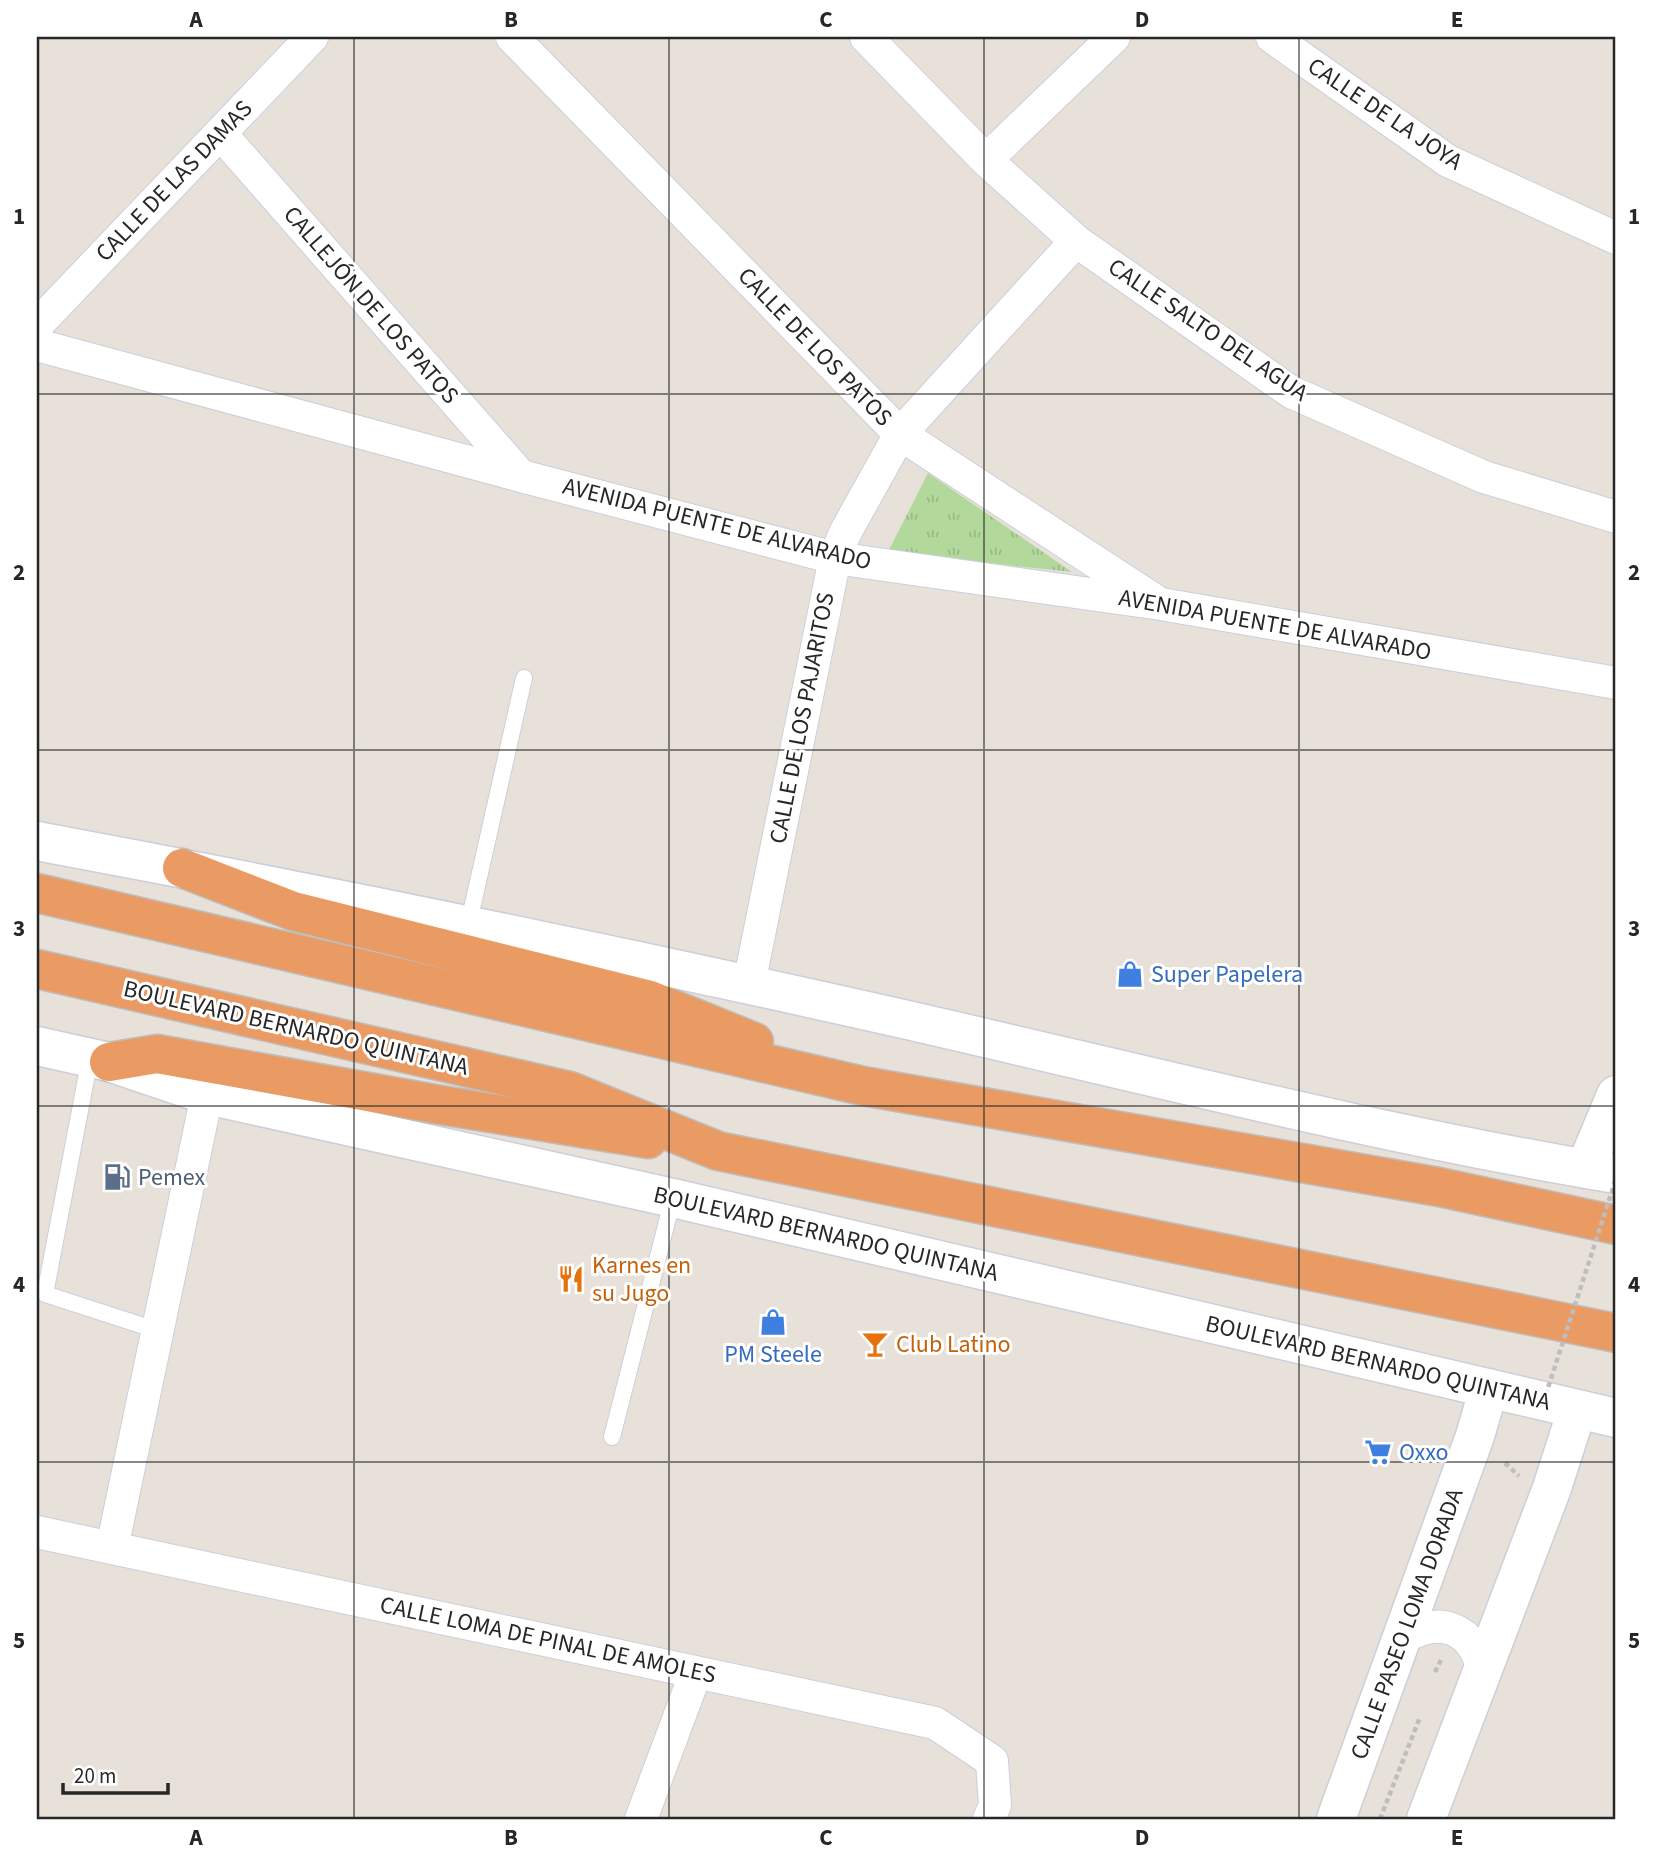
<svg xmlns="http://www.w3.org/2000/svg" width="1653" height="1856" font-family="'Source Sans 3',sans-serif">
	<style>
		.park { fill: url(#park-tufts) }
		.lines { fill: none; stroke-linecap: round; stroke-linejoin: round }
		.lane-casing { stroke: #cccfda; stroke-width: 18 }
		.street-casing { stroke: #cccfda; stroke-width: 34 }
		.secondary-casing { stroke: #cccfda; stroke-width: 41 }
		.highway-casing { stroke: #bebebe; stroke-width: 41 }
		.path { stroke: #bebebe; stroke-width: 4.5; stroke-dasharray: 5 3.5; stroke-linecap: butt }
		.lane { stroke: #fff; stroke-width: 16 }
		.street { stroke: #fff; stroke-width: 32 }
		.secondary { stroke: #fff; stroke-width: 38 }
		.highway { stroke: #e99b63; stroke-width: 38 }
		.path-bridge { stroke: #bebebe; stroke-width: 4.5; stroke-dasharray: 5 3.5; stroke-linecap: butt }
		.grid { fill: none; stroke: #272727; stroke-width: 2; stroke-opacity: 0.55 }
		.labels { text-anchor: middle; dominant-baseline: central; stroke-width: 6; stroke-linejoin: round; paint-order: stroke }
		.street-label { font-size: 24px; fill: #272727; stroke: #fff }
		.shop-label { font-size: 24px; fill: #366cbe; stroke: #fff; text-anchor: start }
		.service-label { font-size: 24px; fill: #4e5e75; stroke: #fff; text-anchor: start }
		.food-label { font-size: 24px; fill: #c56008; stroke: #fff; text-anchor: start }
		.neatline { fill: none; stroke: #272727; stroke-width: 2.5 }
		.grid-label { font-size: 23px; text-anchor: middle; font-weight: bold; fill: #272727 }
	</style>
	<defs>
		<pattern id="park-tufts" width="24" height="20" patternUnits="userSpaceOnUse" patternTransform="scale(1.75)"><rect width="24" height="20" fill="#b2d89c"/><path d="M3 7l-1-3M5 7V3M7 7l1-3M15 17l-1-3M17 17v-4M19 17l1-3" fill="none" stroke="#99b986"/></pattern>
	</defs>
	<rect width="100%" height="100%" fill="#e8e1da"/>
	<path class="park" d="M928,473L1072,572L888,552Z"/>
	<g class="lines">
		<defs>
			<path id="lane" d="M468,926L524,678
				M90,1058L45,1294L156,1330
				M612,1437L673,1198"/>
			<path id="street" d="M512,37L900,434L1154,600
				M866,37L986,160L1076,241L1291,392L1484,477L1616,517
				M1272,37L1448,161L1616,238
				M220,133L521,476
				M986,160L1114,37
				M37,325L312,37
				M37,345L521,476L835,558L1161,604L1616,683
				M749,984L835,558L845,533L900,434L1076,241
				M37,1532L935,1723L992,1761L995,1805L989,1819
				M112,1548L207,1095
				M1403,1638C1441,1615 1473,1628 1483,1671
				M641,1819L696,1672"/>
			<path id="secondary" d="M37,841C326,895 615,954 903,1019C1140,1073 1376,1134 1616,1174
				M37,1046L109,1062L207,1095L673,1198L1616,1418
				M1585,1169L1616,1095
				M1336,1819L1475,1436L1489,1388
				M1426,1819L1552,1488L1577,1410"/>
			<path id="highway" d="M182,868L293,911L650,1000L754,1042
				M37,893L863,1086L1439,1187L1616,1225
				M37,969L570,1091L718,1151L1616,1333
				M109,1062L157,1054L435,1104L648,1139"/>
		</defs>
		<use href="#lane" class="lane-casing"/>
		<use href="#street" class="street-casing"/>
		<use href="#secondary" class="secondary-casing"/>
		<use href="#highway" class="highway-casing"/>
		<path class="path" d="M1505,1463L1519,1476
			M1435,1672L1441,1660
			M1380,1819L1420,1717"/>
		<use href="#lane" class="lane"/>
		<use href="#street" class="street"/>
		<use href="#secondary" class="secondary"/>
		<use href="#highway" class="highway"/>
		<path class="path-bridge" d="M1543,1403L1616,1179"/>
	</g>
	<path class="grid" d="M354,37V1819M669,37V1819M984,37V1819M1299,37V1819M37,394H1616M37,750H1616M37,1106H1616M37,1462H1616"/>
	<defs>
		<symbol id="shop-bare" viewBox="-9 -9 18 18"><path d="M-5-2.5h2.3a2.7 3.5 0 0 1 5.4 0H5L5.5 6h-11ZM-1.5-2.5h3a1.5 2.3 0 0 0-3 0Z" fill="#3f7fe0" stroke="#fff" stroke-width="2.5" paint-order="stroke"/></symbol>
		<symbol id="fuel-bare" viewBox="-9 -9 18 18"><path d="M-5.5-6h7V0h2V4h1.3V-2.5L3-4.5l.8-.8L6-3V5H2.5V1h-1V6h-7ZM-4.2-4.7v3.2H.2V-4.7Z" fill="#5c6f8a" stroke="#fff" stroke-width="2.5" paint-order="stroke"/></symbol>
		<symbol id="restaurant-bare" viewBox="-9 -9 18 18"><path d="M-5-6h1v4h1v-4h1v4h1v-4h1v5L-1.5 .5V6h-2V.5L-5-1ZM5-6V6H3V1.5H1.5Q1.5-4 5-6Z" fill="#e8710a" stroke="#fff" stroke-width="2.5" paint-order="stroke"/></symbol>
		<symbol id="bar-bare" viewBox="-9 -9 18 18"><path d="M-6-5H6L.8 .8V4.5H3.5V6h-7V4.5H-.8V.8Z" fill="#e8710a" stroke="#fff" stroke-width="2.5" paint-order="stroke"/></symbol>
		<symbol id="supermarket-bare" viewBox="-9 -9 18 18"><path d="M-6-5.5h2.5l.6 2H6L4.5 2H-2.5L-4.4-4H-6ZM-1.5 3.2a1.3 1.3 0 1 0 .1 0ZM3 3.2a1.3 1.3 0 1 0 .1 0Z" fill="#3f7fe0" stroke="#fff" stroke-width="2.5" paint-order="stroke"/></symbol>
	</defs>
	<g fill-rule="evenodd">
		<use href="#shop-bare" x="1111" y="955" width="38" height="38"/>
		<use href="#fuel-bare" x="98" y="1158" width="38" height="38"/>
		<use href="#restaurant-bare" x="552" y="1260" width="38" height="38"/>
		<use href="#shop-bare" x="754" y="1303" width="38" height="38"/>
		<use href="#bar-bare" x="856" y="1325" width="38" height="38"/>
		<use href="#supermarket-bare" x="1359" y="1433" width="38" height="38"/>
	</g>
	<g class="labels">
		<g class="street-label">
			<text transform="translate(1385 114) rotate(34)">CALLE DE LA JOYA</text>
			<text transform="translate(174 181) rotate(-46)">CALLE DE LAS DAMAS</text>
			<text transform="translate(371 305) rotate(49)">CALLEJÓN DE LOS PATOS</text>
			<text transform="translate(1208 330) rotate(34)">CALLE SALTO DEL AGUA</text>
			<text transform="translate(815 347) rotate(46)">CALLE DE LOS PATOS</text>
			<text transform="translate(717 524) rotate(14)">AVENIDA PUENTE DE ALVARADO</text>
			<text transform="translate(1275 625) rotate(10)">AVENIDA PUENTE DE ALVARADO</text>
			<text transform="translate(802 718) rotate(-79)">CALLE DE LOS PAJARITOS</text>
			<text transform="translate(296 1028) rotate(13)">BOULEVARD BERNARDO QUINTANA</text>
			<text transform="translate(826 1234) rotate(13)">BOULEVARD BERNARDO QUINTANA</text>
			<text transform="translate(1378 1363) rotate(13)">BOULEVARD BERNARDO QUINTANA</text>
			<text transform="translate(1407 1624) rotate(-70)">CALLE PASEO LOMA DORADA</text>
			<text transform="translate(548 1640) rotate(12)">CALLE LOMA DE PINAL DE AMOLES</text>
		</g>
		<g class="shop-label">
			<text x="1151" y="974">Super Papelera</text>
			<text x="773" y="1354" text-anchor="middle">PM Steele</text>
			<text x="1399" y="1452">Oxxo</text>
		</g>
		<g class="service-label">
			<text x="138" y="1177">Pemex</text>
		</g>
		<g class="food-label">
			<text x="592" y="1265">Karnes en<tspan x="592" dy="28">su Jugo</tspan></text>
			<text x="896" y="1344">Club Latino</text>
		</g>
	</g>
	<rect width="1653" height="1856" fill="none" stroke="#ffffff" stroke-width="77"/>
	<path d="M63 1783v10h105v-10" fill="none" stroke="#272727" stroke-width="3.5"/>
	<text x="74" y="1783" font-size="21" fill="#272727" stroke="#ffffff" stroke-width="5" paint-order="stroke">20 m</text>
	<rect x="38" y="38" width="1576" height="1780" class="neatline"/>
	<g class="grid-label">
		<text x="196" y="27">A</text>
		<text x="511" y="27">B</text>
		<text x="826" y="27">C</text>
		<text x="1142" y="27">D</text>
		<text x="1457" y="27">E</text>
		<text x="19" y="224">1</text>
		<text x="1634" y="224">1</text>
		<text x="19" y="580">2</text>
		<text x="1634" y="580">2</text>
		<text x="19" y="936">3</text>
		<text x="1634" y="936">3</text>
		<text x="19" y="1292">4</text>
		<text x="1634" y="1292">4</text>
		<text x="19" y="1648">5</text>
		<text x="1634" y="1648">5</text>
		<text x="196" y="1845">A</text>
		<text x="511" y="1845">B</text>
		<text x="826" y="1845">C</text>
		<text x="1142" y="1845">D</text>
		<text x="1457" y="1845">E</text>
	</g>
</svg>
